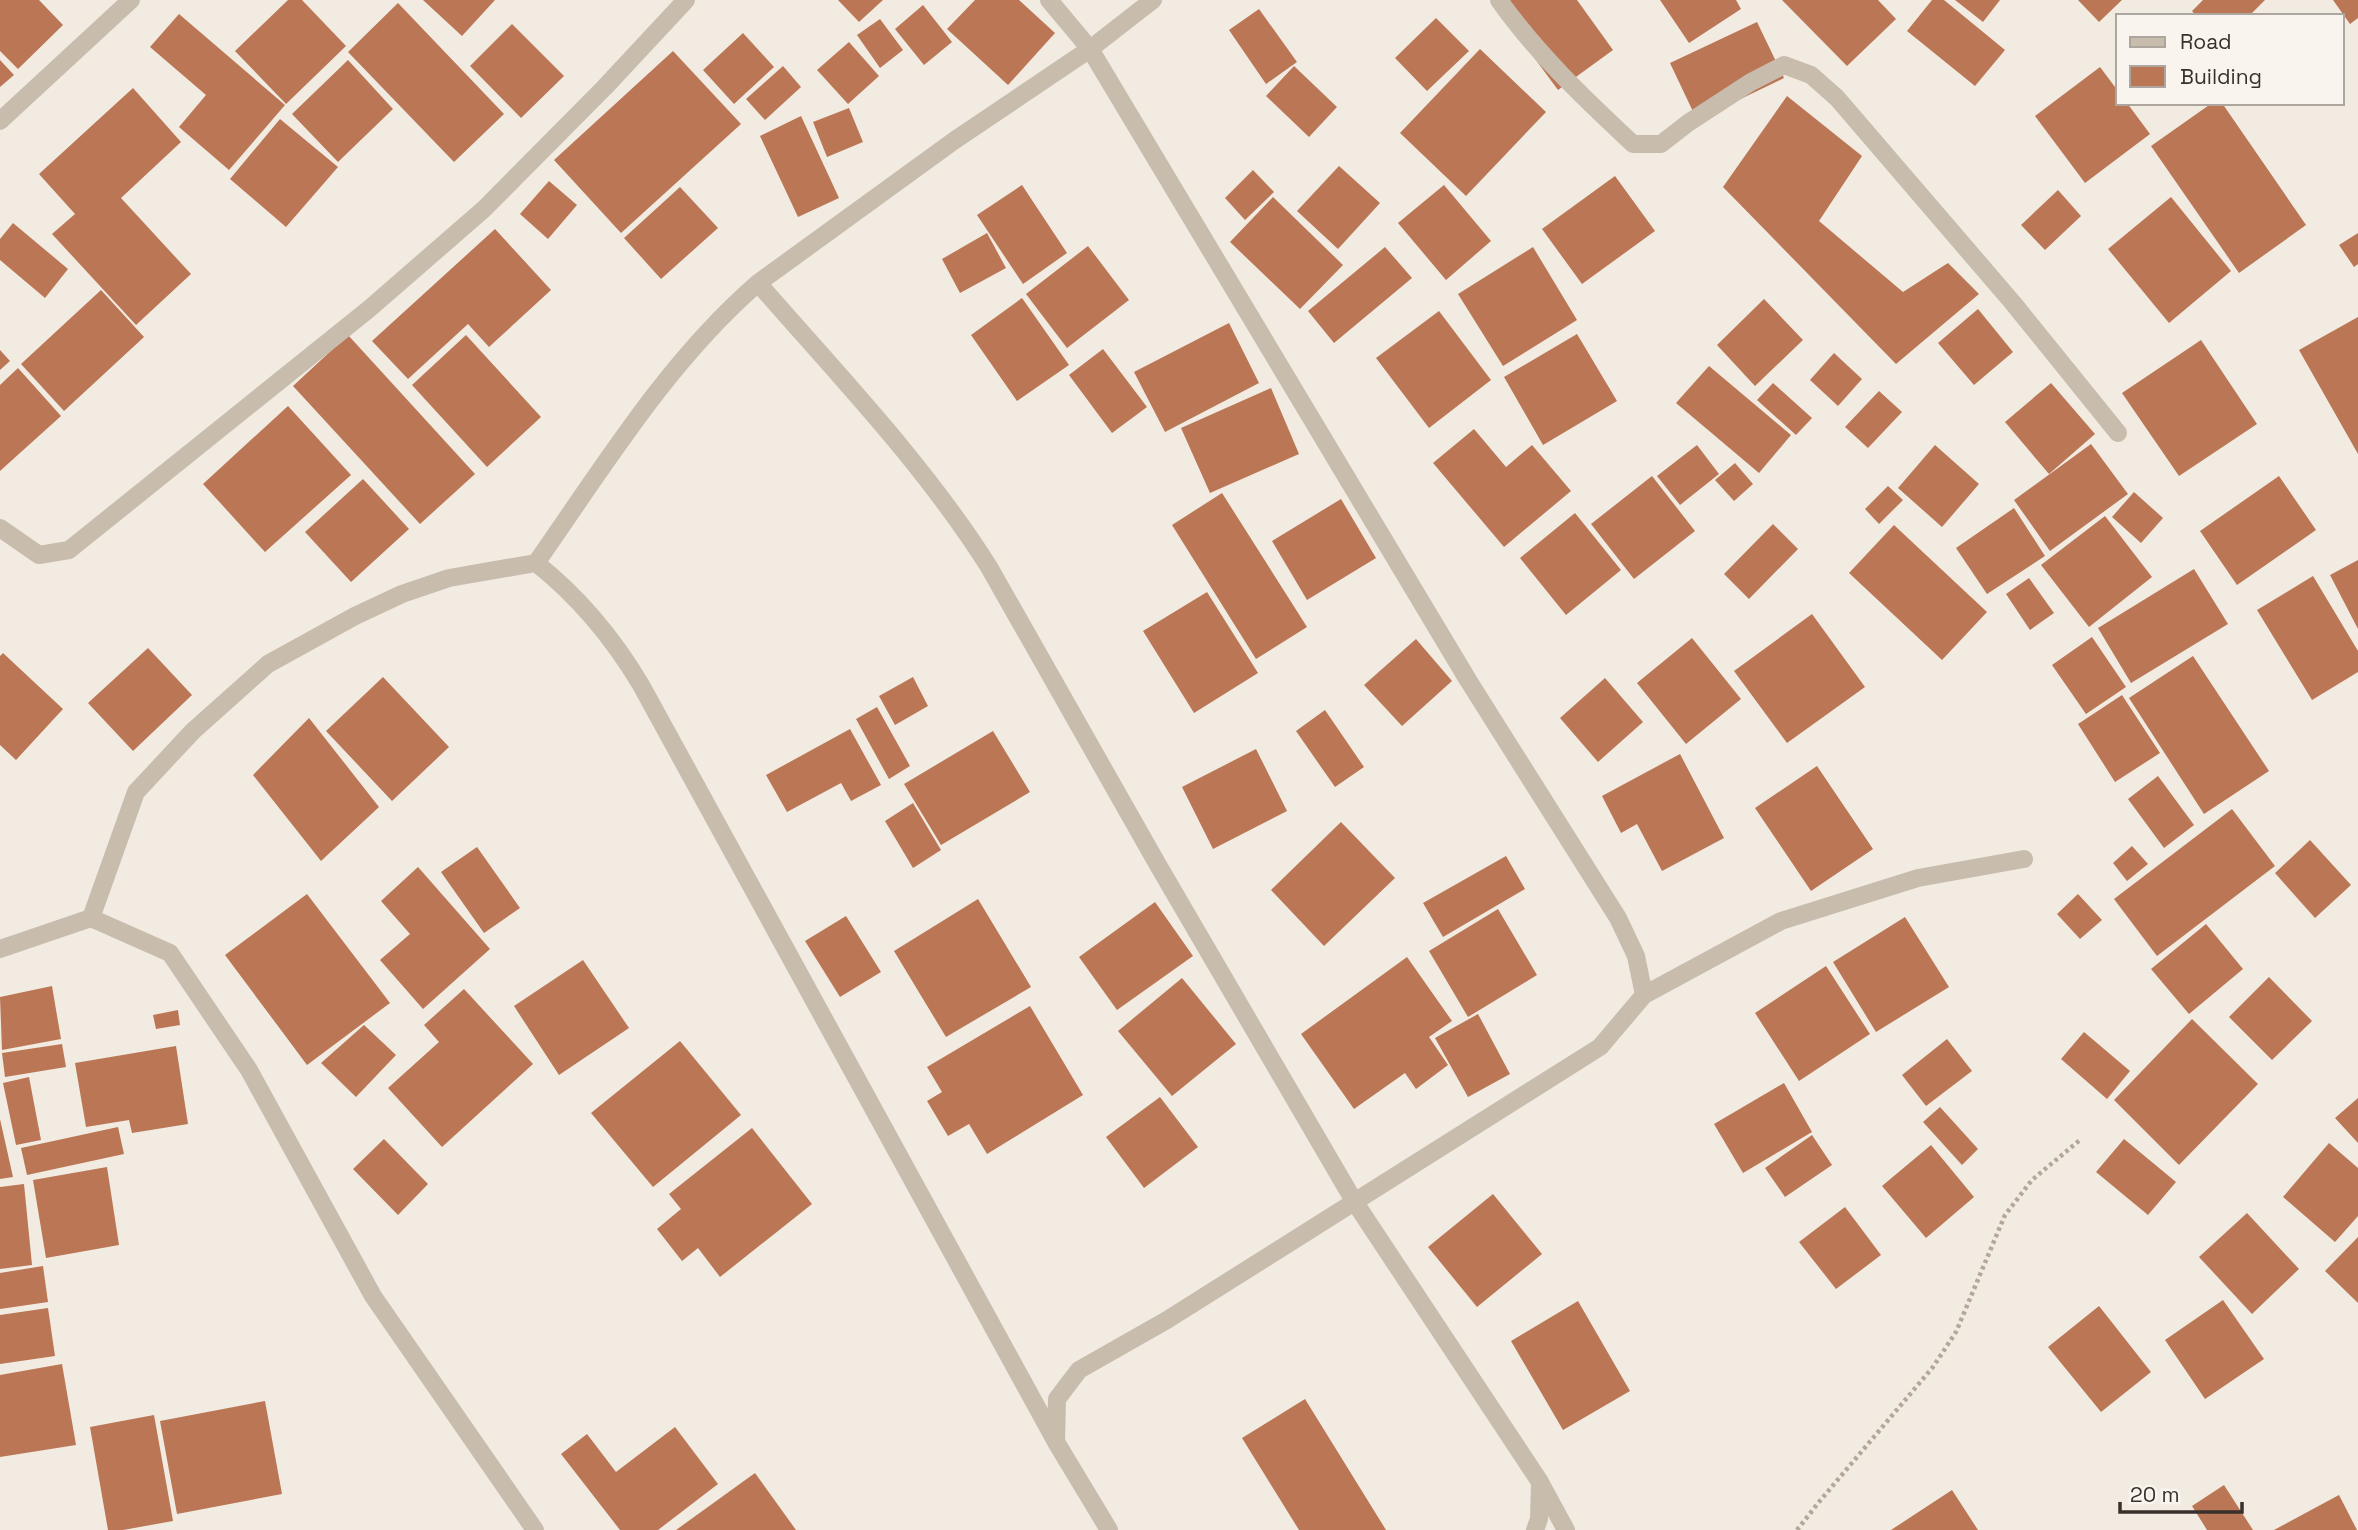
<svg xmlns="http://www.w3.org/2000/svg" width="2358" height="1530" font-family="'Space Grotesk',sans-serif">
	<style>
		.building { fill: #bb7655 }
		.lines { fill: none; stroke-linecap: round; stroke-linejoin: round }
		.path { stroke: #b4a698; stroke-width: 4.5; stroke-dasharray: 3.5 3.5; stroke-linecap: butt }
		.minor { stroke: #c8bcad; stroke-width: 18 }
	</style>
	<rect width="100%" height="100%" fill="#f1ebe1"/>
	<path class="building" d="M0,0H39L63,25L18,69L0,51Z
		M288,0H302L346,46L286,104L235,51Z
		M423,0H495L462,36Z
		M838,0H883L859,22Z
		M975,0H1019L1055,33L1008,85L947,29Z
		M1492,0H1577L1613,50L1558,90Z
		M1660,0H1736L1741,9L1689,43Z
		M1782,0H1878L1896,19L1847,66Z
		M1932,0H1944L2005,50L1975,86L1907,31Z
		M1955,0H2000L1983,22Z
		M2078,0H2122L2099,22Z
		M2203,0H2265L2249,16H2196L2192,11Z
		M2333,0H2358V18L2350,24Z
		M398,3L504,114L454,162L348,52Z
		M923,5L952,42L924,65L895,29Z
		M1259,9L1297,62L1266,84L1229,30Z
		M179,14L285,105L229,170L179,127L206,95L150,47Z
		M1436,18L1469,51L1427,91L1395,58Z
		M880,19L903,50L880,68L857,35Z
		M1757,22L1784,78L1697,120L1670,63Z
		M512,24L564,76L521,118L470,66Z
		M743,33L774,67L734,104L703,70Z
		M849,42L879,76L848,104L817,70Z
		M1480,49L1546,112L1466,196L1400,133Z
		M673,51L741,124L621,233L554,160Z
		M0,60L14,75L0,87Z
		M348,60L393,109L338,162L292,114Z
		M783,66L801,87L765,120L746,99Z
		M1294,66L1337,107L1309,137L1266,96Z
		M2100,67L2118,91V103H2127L2150,134L2085,183L2035,116Z
		M133,88L181,142L121,198L191,274L136,325L52,234L75,214L39,174Z
		M1787,96L1862,156L1819,221L1903,292L1948,263L1979,294L1896,364L1723,187Z
		M2212,103H2222L2306,225L2239,273L2151,146Z
		M849,108L863,142L827,157L813,122Z
		M801,116L839,198L798,217L760,136Z
		M280,119L338,167L286,227L230,179Z
		M1339,166L1380,203L1338,249L1297,211Z
		M1253,170L1274,192L1245,220L1225,198Z
		M1615,176L1655,231L1582,284L1542,229Z
		M549,181L577,205L548,239L520,214Z
		M1022,185L1067,253L1023,284L977,215Z
		M1444,185L1491,241L1446,280L1398,223Z
		M680,187L718,228L661,279L624,238Z
		M2058,190L2081,216L2045,250L2021,225Z
		M1273,197L1343,265L1300,309L1230,242Z
		M2171,197L2231,271L2169,323L2108,249Z
		M13,223L68,269L45,298L0,260V239Z
		M495,229L551,290L489,347L468,324L408,379L372,341Z
		M987,233L1006,268L960,293L942,259Z
		M2358,233V264L2354,267L2339,245Z
		M1088,246L1129,300L1067,348L1026,294Z
		M1385,247L1412,278L1334,343L1308,311Z
		M1533,247L1577,320L1503,366L1458,294Z
		M101,290L144,337L64,411L21,364Z
		M1022,298L1069,365L1017,401L971,335Z
		M1764,299L1803,340L1755,386L1717,345Z
		M1978,309L2013,352L1974,385L1938,343Z
		M1439,311L1491,380L1429,428L1376,358Z
		M2358,317V454L2299,350Z
		M1229,323L1259,383L1165,432L1134,372Z
		M1577,334L1617,401L1543,445L1504,377Z
		M348,335L475,474L420,524L293,386Z
		M466,335L541,417L487,467L412,385Z
		M2201,340L2257,424L2179,476L2122,393Z
		M1103,349L1147,407L1112,433L1069,375Z
		M0,350L10,361L0,370Z
		M1834,353L1862,379L1838,406L1810,380Z
		M1709,366L1791,435L1759,473L1676,403Z
		M18,368L61,416L0,471V385Z
		M1773,383L1812,418L1796,435L1757,400Z
		M2051,383L2095,434L2049,474L2005,422Z
		M1271,388L1299,454L1210,493L1181,428Z
		M1879,391L1902,412L1868,448L1845,427Z
		M288,406L351,475L265,552L203,484Z
		M1474,429L1506,467L1532,445L1571,491L1504,547L1433,463Z
		M2091,444L2128,494L2050,551L2014,500Z
		M1697,445L1719,474L1680,505L1657,476Z
		M1935,445L1979,484L1942,527L1898,488Z
		M1735,463L1753,484L1734,501L1715,480Z
		M1652,476L1695,531L1634,579L1591,524Z
		M2279,476L2316,530L2237,585L2200,531Z
		M363,479L409,529L351,582L305,532Z
		M1888,486L1903,500L1879,524L1865,509Z
		M2134,492L2163,518L2141,543L2112,517Z
		M1222,493L1307,627L1256,659L1172,525Z
		M1341,499L1376,558L1307,600L1272,541Z
		M2014,508L2045,556L1987,594L1956,548Z
		M1575,513L1621,570L1566,615L1520,558Z
		M2105,516L2152,577L2089,627L2041,565Z
		M1773,524L1798,549L1749,599L1724,574Z
		M1894,525L1987,612L1942,660L1849,573Z
		M2358,560V629L2330,575Z
		M2194,569L2228,624L2131,683L2098,628Z
		M2313,576L2358,651V672L2312,700L2257,610Z
		M2029,578L2054,613L2030,630L2006,594Z
		M1207,592L1258,673L1194,713L1143,631Z
		M1812,614L1865,687L1787,743L1734,671Z
		M2092,637L2126,687L2086,714L2052,665Z
		M1692,638L1741,699L1686,744L1637,683Z
		M1416,639L1452,681L1402,726L1364,685Z
		M148,648L192,695L133,751L88,703Z
		M3,653L63,709L16,760L0,745V656Z
		M2193,656L2269,771L2204,814L2129,698Z
		M383,677L449,747L392,801L326,731Z
		M913,677L928,706L895,725L879,696Z
		M1605,678L1643,722L1598,762L1560,718Z
		M2122,695L2160,753L2115,782L2078,724Z
		M877,707L910,766L889,779L856,719Z
		M1325,710L1364,767L1335,787L1296,731Z
		M309,718L379,807L321,861L253,775Z
		M850,729L881,785L851,801L841,783L787,812L766,775Z
		M993,731L1030,792L941,845L904,784Z
		M1256,749L1287,811L1213,849L1182,787Z
		M1680,754L1724,838L1662,871L1637,824L1621,833L1602,796Z
		M1817,766L1873,849L1811,891L1755,808Z
		M2158,776L2194,825L2164,848L2128,799Z
		M913,803L941,850L913,868L885,821Z
		M2232,809L2275,866L2157,956L2114,899Z
		M1341,822L1395,878L1324,946L1271,890Z
		M2310,840L2351,885L2315,918L2275,873Z
		M2132,846L2148,864L2127,881L2113,863Z
		M477,847L520,908L484,933L441,872Z
		M1506,856L1525,889L1443,937L1423,903Z
		M418,867L490,949L423,1009L380,960L410,934L381,901Z
		M307,894L390,1003L307,1065L225,955Z
		M2078,894L2102,920L2080,939L2057,914Z
		M978,899L1031,987L946,1037L894,951Z
		M1155,902L1193,956L1117,1010L1079,957Z
		M1498,909L1537,975L1468,1017L1429,951Z
		M846,916L881,972L840,997L805,941Z
		M1905,917L1949,987L1876,1032L1833,962Z
		M2206,924L2243,969L2189,1014L2151,969Z
		M1407,957L1452,1021L1429,1037L1448,1065L1416,1089L1405,1073L1354,1109L1301,1034Z
		M583,960L629,1028L559,1075L514,1006Z
		M1826,966L1870,1034L1799,1081L1755,1013Z
		M2269,977L2312,1021L2272,1060L2229,1017Z
		M1182,978L1236,1044L1172,1096L1118,1031Z
		M52,986L61,1039L2,1050L0,997Z
		M464,989L533,1064L442,1147L388,1088L439,1042L424,1025Z
		M1030,1006L1083,1095L987,1154L969,1124L948,1136L927,1101L942,1092L927,1067Z
		M178,1010L180,1025L156,1029L153,1015Z
		M1478,1014L1510,1074L1468,1097L1435,1038Z
		M2192,1019L2258,1084L2179,1165L2114,1100Z
		M364,1025L396,1055L356,1097L321,1063Z
		M2084,1032L2130,1071L2107,1099L2061,1059Z
		M1947,1039L1972,1071L1926,1106L1902,1075Z
		M680,1041L741,1115L653,1187L591,1113Z
		M62,1044L66,1067L5,1077L2,1053Z
		M176,1046L188,1124L132,1133L129,1120L86,1127L75,1063Z
		M29,1077L41,1140L16,1145L3,1083Z
		M1784,1083L1812,1132L1743,1173L1714,1124Z
		M1160,1097L1198,1147L1144,1188L1106,1137Z
		M2358,1098V1143L2335,1118Z
		M1940,1107L1978,1149L1962,1165L1923,1122Z
		M0,1119L13,1177L0,1179Z
		M118,1127L124,1154L27,1175L21,1148Z
		M752,1128L812,1204L720,1277L698,1248L682,1261L657,1229L681,1209L669,1194Z
		M1812,1135L1832,1165L1785,1197L1765,1168Z
		M384,1139L428,1184L398,1215L353,1169Z
		M2124,1139L2176,1182L2148,1215L2096,1172Z
		M2329,1143L2358,1168V1216L2335,1242L2283,1197Z
		M1931,1145L1974,1197L1926,1238L1882,1186Z
		M107,1167L119,1245L46,1258L33,1180Z
		M24,1184L32,1265L0,1269V1187Z
		M1493,1194L1542,1254L1477,1307L1428,1247Z
		M1845,1207L1881,1255L1836,1289L1799,1242Z
		M2247,1213L2299,1269L2252,1314L2199,1257Z
		M2358,1237V1303L2325,1271Z
		M43,1266L48,1302L0,1309V1273Z
		M2223,1300L2264,1359L2205,1399L2165,1340Z
		M1578,1301L1630,1391L1563,1430L1511,1341Z
		M2099,1306L2151,1372L2101,1412L2048,1347Z
		M48,1308L55,1356L0,1364V1315Z
		M62,1364L76,1445L0,1457V1375Z
		M1305,1399L1386,1530H1299L1242,1438Z
		M265,1401L282,1494L177,1514L160,1421Z
		M154,1415L173,1521L123,1530H108L90,1427Z
		M675,1427L718,1484L658,1530H620L561,1454L587,1434L616,1472Z
		M755,1473L796,1530H676Z
		M2224,1485L2253,1530H2207L2192,1506Z
		M1952,1490L1978,1530H1891Z
		M2339,1495L2357,1530H2274Z"/>
	<g class="lines">
		<path class="path" d="M1797,1530L1819,1502L1933,1367L1956,1332L2005,1215L2032,1180L2081,1139"/>
		<path class="minor" d="M1049,0L1090,49L1468,680L1618,918L1636,956L1644,995L1600,1047L1167,1320L1079,1370L1057,1399L1056,1442L1109,1530
			M1499,0C1537,54 1585,99 1633,144H1661L1688,123L1751,82L1784,65L1811,75L1837,98L2013,303L2118,433
			M0,121L131,0
			M758,283C838,375 924,464 989,567L1158,865L1354,1201L1540,1482L1539,1519L1535,1530
			M0,528L39,555L69,550L369,309L484,209L605,87L686,0
			M536,563C579,597 613,638 641,685L1056,1442
			M91,918L170,953L249,1070L373,1296L535,1530
			M0,949L91,918L136,792L193,731L268,664L355,616L402,594L449,578L536,563C604,466 668,361 758,283L955,140L1090,49L1153,0
			M1644,995L1781,921L1918,878L2024,859
			M1541,1484L1566,1530"/>
	</g>
	<rect x="2116" y="14" width="228" height="91" fill="#f9f4ed" stroke="#aca69f" stroke-width="2"/>
	<rect x="2130" y="37" width="35" height="10" fill="#c8bcad" stroke="#aca69f" stroke-width="2"/>
	<text x="2180" y="49" font-size="21" fill="#38302b">Road</text>
	<rect x="2130" y="66" width="35" height="21" fill="#bb7655" stroke="#aca69f" stroke-width="2"/>
	<text x="2180" y="84" font-size="21" fill="#38302b">Building</text>
	<path d="M2120 1502v10h122v-10" fill="none" stroke="#38302b" stroke-width="3.5"/>
	<text x="2130" y="1502" font-size="21" fill="#38302b" stroke="#f9f4ed" stroke-width="5" paint-order="stroke">20 m</text>
</svg>
